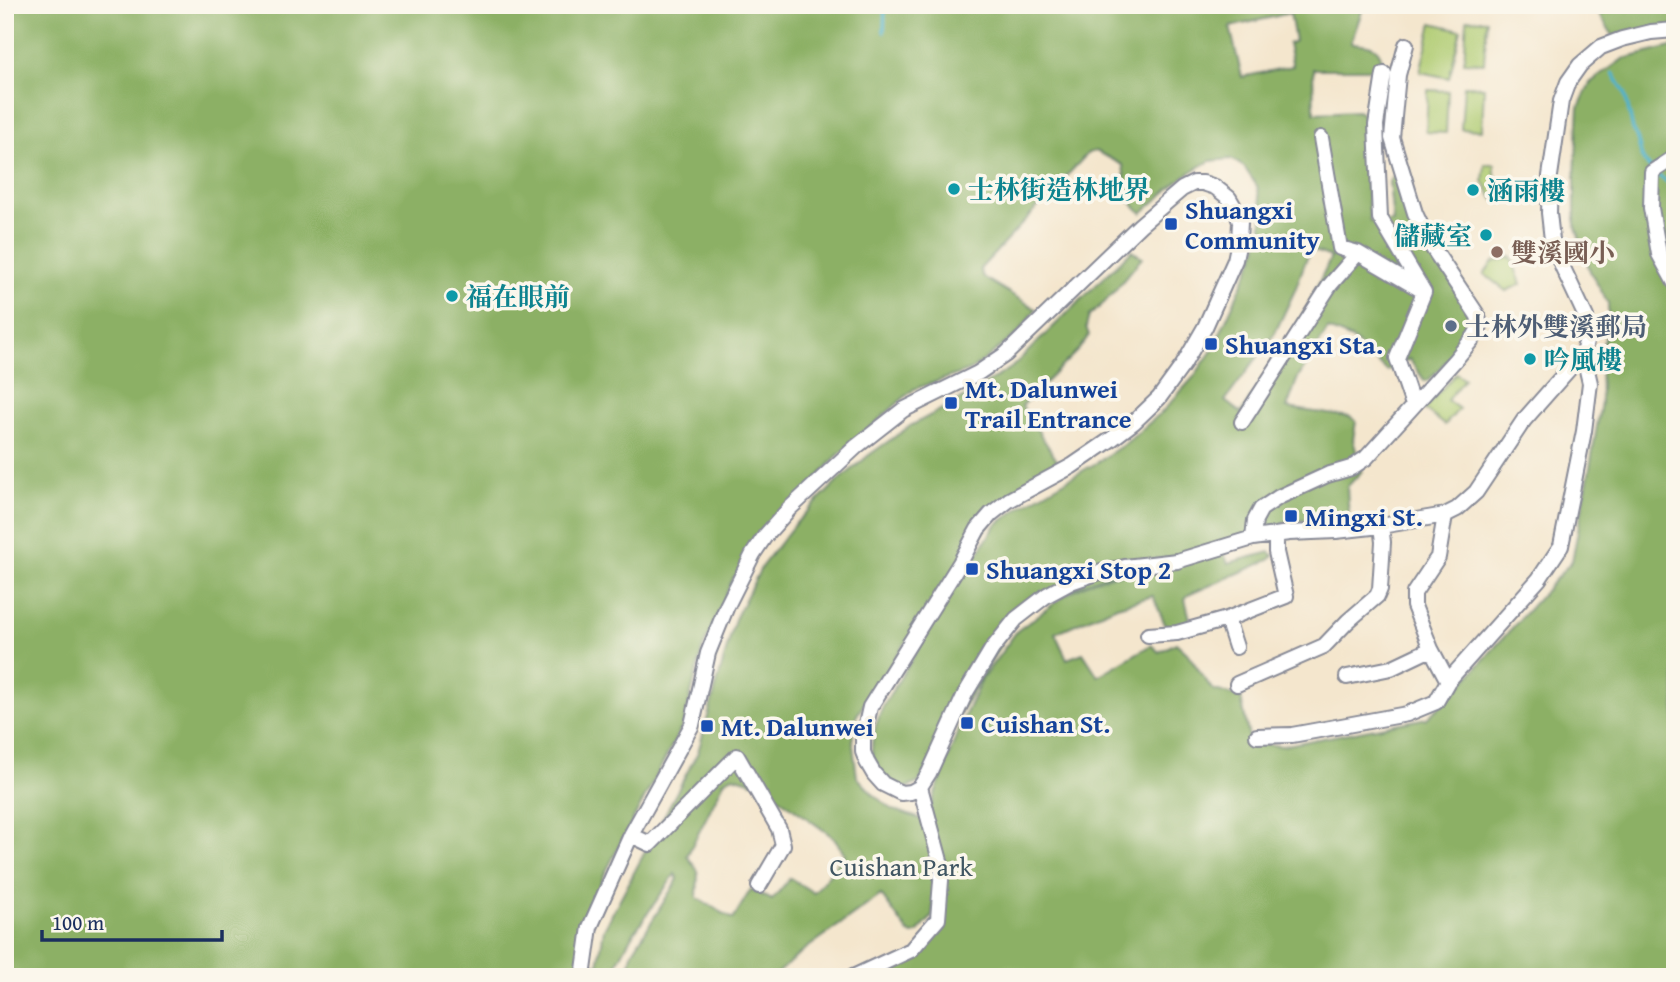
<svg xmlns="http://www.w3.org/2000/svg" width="1680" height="982" font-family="'Gentium Book Plus','Noto Serif TC',serif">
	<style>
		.green { fill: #b0cc73; stroke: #667e68; stroke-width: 2 }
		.forest { fill: #8cb065; stroke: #547062; stroke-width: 2; fill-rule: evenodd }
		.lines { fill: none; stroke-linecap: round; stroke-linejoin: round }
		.stream { stroke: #4eb3cd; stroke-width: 3.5 }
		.minor-casing { stroke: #888a96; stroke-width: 18 }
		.minor { stroke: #fff; stroke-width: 14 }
		.culture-dot { fill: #0f9aa8; stroke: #fbf7ec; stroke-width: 2.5 }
		.transit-dot { fill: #1a4fb4; stroke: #fbf7ec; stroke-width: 2.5 }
		.education-dot { fill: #8d6e63; stroke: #fbf7ec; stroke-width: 2.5 }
		.service-dot { fill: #5c6f8a; stroke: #fbf7ec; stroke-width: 2.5 }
		.labels { text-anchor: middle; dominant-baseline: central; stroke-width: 7; stroke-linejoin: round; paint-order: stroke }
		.culture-label { font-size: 26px; font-weight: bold; fill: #0d838f; stroke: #fbf7ec; text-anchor: start }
		.transit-label { font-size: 26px; font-weight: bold; fill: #164399; stroke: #fbf7ec; text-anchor: start }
		.education-label { font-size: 26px; font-weight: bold; fill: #785e54; stroke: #fbf7ec; text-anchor: start }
		.service-label { font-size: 26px; font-weight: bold; fill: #4e5e75; stroke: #fbf7ec; text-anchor: start }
		.park-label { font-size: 26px; fill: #405663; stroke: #fbf7ec }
	</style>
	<rect width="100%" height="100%" fill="#fbf7ec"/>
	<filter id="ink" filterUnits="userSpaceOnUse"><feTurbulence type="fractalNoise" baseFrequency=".0143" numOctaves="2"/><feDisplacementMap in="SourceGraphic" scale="14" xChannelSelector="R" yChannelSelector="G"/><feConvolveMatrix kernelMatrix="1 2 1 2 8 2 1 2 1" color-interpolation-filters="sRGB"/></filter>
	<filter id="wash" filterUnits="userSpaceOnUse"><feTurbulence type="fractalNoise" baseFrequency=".00686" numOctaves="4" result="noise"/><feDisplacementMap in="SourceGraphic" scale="28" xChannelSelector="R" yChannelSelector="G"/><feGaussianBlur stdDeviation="1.57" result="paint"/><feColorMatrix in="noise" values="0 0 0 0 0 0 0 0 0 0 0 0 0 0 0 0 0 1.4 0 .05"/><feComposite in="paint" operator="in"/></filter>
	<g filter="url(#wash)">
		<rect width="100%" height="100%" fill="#f4e6cd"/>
		<path class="green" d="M1467,19L1487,20L1484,63L1464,62Z
			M1432,23L1461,30L1449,78L1420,72Z
			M1464,86L1484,87L1482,130L1461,129Z
			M1428,90L1448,91L1446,133L1426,132Z
			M1485,164H1495C1494,179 1497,185 1508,196L1503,203L1494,200L1483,181Z
			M1511,257L1521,284L1506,291L1484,274L1493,262Z
			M1456,373L1464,379L1447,400L1459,409L1445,425L1424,409Z"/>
		<path class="forest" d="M5,5H1364L1351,43C1369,45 1380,43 1383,65L1380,69H1313L1314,113L1357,111L1361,113L1365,119L1366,175L1370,222H1393L1389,182L1392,177H1397L1459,295L1473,323L1474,330L1429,380L1425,381L1409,359L1387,371L1352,339L1328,329L1297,380L1287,408L1350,417L1356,421L1353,440L1362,471L1347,487L1349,519L1290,521L1258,534L1182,556L1144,561L1022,608L919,782C914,785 910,788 904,787C889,785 874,766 872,752C871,735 878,719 884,704L977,554L996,525L1022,506L1096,463L1126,443L1162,412L1193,378L1213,349L1254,258L1262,229V208L1257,186L1244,167L1231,159L1210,161L1184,176L1142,213L1127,198L1123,165L1096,151L1088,153L980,269L983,277L1036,309L1017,334L971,370L914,389L835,458L733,578L702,650L684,723L603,877L582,944L578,977H5ZM1290,13L1295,41L1288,44L1293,66L1242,77L1230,27ZM1310,249L1331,257L1307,308L1241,413L1225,401L1275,333L1295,290Z
			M1593,5H1675V28L1614,37Z
			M1675,46V977H875L910,960L927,947L941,925L930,808L959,728L982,679L1017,631L1067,594L1094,580L1222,550L1228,563L1270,552L1274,556L1269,560L1188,595L1185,599L1191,623L1167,629L1153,596L1117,606L1055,633L1067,659L1083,653L1098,676L1151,645L1159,652L1176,643L1187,653L1212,689L1241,698L1250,743L1282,746L1427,718L1452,695L1572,561L1588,479L1601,402L1600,352L1608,329V303L1590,271L1575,224V174L1579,107L1590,83L1623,59Z
			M1132,250L1142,258L1105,302L1089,316L1086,327L1089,335L1079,349L1022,406L1060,465L1037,477L1010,494L878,682L857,715L853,731V745L857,777L874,795L893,810L925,820L938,869L932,917L917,933L913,934L909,933L881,895L803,951L773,977H628L632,953L678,879L675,874L631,937L610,977H600L597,972L604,929L698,752L735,619L762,566L794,525L836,483L869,455L910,426L963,398L1011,368ZM733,776L760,784L833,837L845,854L814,893L790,878L772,900L751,889L733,919L697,898L698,871L687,856L725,780Z"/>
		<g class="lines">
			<path class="stream" d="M884,32L885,5
				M1613,73L1625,93L1633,130C1643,144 1635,155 1651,169
				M1657,175L1675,187"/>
		</g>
	</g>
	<g filter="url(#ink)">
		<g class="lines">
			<defs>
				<path id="minor" d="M1384,74L1376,125L1380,218L1424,292L1397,358L1413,405
					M1321,138L1340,248L1358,253L1423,291
					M1675,157L1652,172L1651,208L1659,254L1675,283
					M1242,422L1330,285L1358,253
					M1445,515L1438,557L1414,593V606L1431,649L1448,681
					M1253,538L1255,520L1261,509L1279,497L1327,475L1351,468L1366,458L1455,360L1474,337L1480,326L1478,316L1428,241L1415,213L1392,138L1398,75L1406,45
					M1148,635L1177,633L1227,619
					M1236,647L1227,619L1286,596L1276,552V535
					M1347,677L1391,668L1431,649
					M1237,684L1324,646L1348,621L1377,596L1380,589L1383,542L1381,526
					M1257,736L1292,735L1407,714L1436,702L1448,681L1539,579L1561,546L1584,431L1590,383L1583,353
					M631,835L650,844L737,756L779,829L783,845L759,886
					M583,977L590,927L631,835L692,725L708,653L727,606L753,554L765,536L789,509L857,446L903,410L978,373L1006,354L1140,225L1182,189L1194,183H1203L1215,187L1229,198L1236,210L1240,222L1239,241L1235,260L1205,327L1183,365L1159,398L1134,422L1113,438L1072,466L1009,500L991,514L978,529L960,563L870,707L863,738V752L867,762L874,774L883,784L901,793L911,792L920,787L929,773L965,694L992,649L1016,619L1047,595L1071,582L1097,573L1125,567L1177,561L1253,538L1289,533L1336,531L1381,526L1445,515L1457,509L1476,492L1524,420L1583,353L1588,335L1586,317L1563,268L1552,240L1549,213L1550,176L1561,101L1568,82L1580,65L1601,47L1622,39L1651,32L1675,30
					M853,977L911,950L938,919L942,868L920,787"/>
			</defs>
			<use href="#minor" class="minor-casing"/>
			<use href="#minor" class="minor"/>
		</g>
	</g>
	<g class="culture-dot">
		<circle cx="954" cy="189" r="7"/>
		<circle cx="1473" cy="190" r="7"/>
		<circle cx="1486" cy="235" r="7"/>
		<circle cx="452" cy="296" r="7"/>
		<circle cx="1530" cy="359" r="7"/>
	</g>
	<g class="transit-dot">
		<rect x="1164" y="217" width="14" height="14" rx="3.5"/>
		<rect x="1204" y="337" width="14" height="14" rx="3.5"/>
		<rect x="944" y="396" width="14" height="14" rx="3.5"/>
		<rect x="1284" y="509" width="14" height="14" rx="3.5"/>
		<rect x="965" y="562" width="14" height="14" rx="3.5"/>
		<rect x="960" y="716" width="14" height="14" rx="3.5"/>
		<rect x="700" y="719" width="14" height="14" rx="3.5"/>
	</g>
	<circle class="education-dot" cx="1497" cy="252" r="7"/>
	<circle class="service-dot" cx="1451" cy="326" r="7"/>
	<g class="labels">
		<g class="culture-label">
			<text x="968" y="189">士林街造林地界</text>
			<text x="1487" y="190">涵雨樓</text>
			<text x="1472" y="235" text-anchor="end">儲藏室</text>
			<text x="466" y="296">福在眼前</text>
			<text x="1544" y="359">吟風樓</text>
		</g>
		<g class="transit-label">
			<text x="1185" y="209">Shuangxi<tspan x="1185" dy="30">Community</tspan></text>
			<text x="1225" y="344">Shuangxi Sta.</text>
			<text x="965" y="388">Mt. Dalunwei<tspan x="965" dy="30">Trail Entrance</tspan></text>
			<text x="1305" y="516">Mingxi St.</text>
			<text x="986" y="569">Shuangxi Stop 2</text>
			<text x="981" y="723">Cuishan St.</text>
			<text x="721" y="726">Mt. Dalunwei</text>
		</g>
		<g class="education-label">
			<text x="1511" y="252">雙溪國小</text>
		</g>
		<g class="service-label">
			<text x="1465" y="326">士林外雙溪郵局</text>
		</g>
		<g class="park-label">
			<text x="901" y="866">Cuishan Park</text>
		</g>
	</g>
	<rect width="1680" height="982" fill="none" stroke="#fbf7ec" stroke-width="28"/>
	<path d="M42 930v10h180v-10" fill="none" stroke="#1b2f5e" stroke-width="3.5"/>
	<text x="52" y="930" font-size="21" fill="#1b2f5e" stroke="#fbf7ec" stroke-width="5" paint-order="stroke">100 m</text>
</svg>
